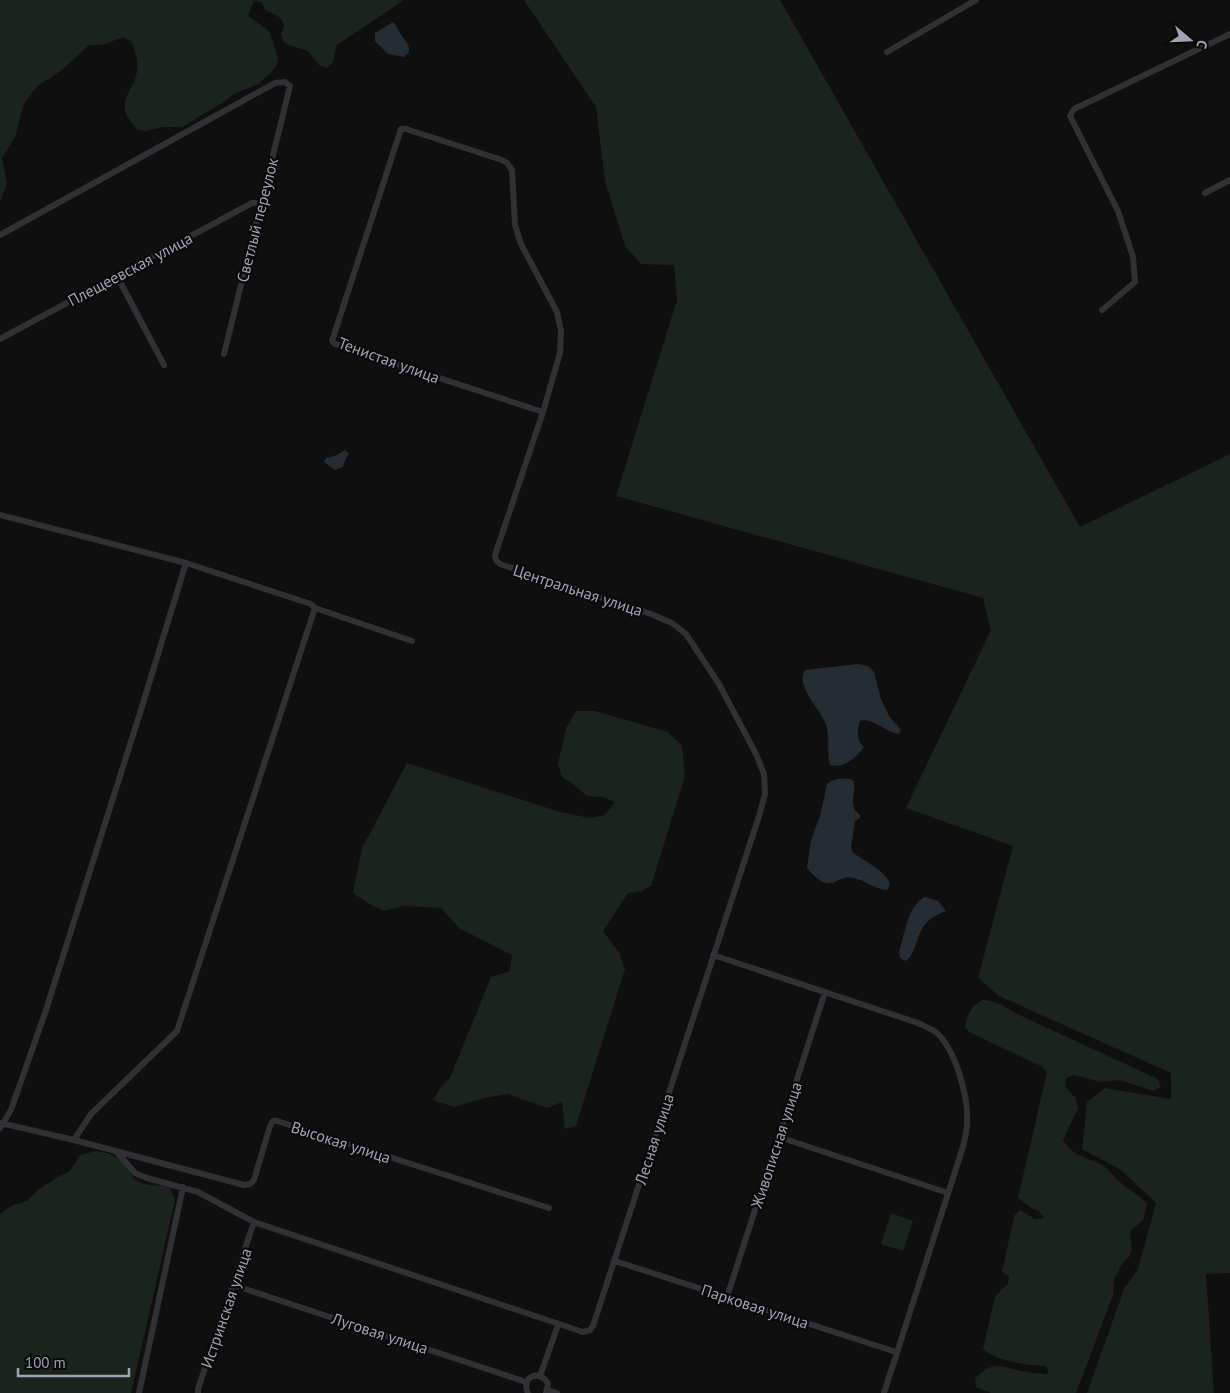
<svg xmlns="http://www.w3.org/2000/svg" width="1230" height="1393" font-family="'PT Sans',sans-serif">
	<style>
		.green { fill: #1b231d }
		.water { fill: #252c34 }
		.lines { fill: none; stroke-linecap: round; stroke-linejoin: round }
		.street { stroke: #303035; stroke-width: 6 }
		.labels { text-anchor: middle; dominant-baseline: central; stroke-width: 4.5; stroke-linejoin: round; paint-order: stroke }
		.street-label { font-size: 16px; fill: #9fa3b2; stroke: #0a0a0b }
	</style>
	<rect width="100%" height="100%" fill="#0f0f10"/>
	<path class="green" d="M0,0H404L337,45L333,62L327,68L319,65L308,51L291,46L284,42L281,34L284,26L281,18L265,10L262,2L254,1L248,16L264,27L270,33L278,58L276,66L271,73L258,84L234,94L227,100L182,127H163L146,131L137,130C133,124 127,118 125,110C123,97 132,88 136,76C139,65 136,51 131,41L123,37L105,44L88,46L63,69L49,79L41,83L34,90L24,104L15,137L2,158L7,183L0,202Z
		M524,0H780L1080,527L1230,454V1273L1206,1274L1214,1393H1087L1124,1289L1138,1269L1156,1203L1121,1170L1082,1149L1087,1102L1105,1088L1171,1099V1073L999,996L978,978L1013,846L906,808L991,630L983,598L616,496L677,300L674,265L641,264L625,246L605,181L596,107Z
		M576,711H595L668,732L682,746L685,776L651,886L642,891L628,893L603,931L620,954L625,969L576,1126L565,1129L562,1102L547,1108L508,1094L484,1098L454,1107L433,1100L441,1087L450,1078L491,977L510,971L512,955L459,928L441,908L403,906L384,911L368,903L353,893L362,848L407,763L557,811L589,818L605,815L615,802L603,797L587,796L574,785L562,777L558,764L566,728Z
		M982,1000C994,1000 1005,1006 1015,1013L1158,1079L1161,1087L1153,1091L1120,1080L1100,1082L1074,1075L1066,1078L1065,1086L1076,1099L1078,1108L1063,1140C1072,1156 1087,1157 1102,1165C1109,1169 1113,1176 1119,1181C1128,1190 1139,1194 1147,1204L1143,1220L1130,1231L1132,1249L1129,1257L1122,1264L1114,1279L1113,1295L1076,1393H991L976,1387L975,1379C992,1360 1000,1366 1021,1371C1030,1373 1040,1374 1049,1374L1046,1366C1026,1365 999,1362 983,1349L995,1297L1001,1290L1008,1284L1009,1276L1002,1272L1014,1216L1020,1210L1035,1219L1044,1218L1039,1211L1031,1208L1018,1198L1047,1072L1041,1066L969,1032L965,1027C968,1014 970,1007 982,1000Z
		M96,1151C111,1153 121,1157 129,1171C131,1174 133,1178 136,1180C147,1188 160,1183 170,1188L175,1200L131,1393H0V1214L11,1206L27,1201L38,1190L56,1178L70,1171L80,1155Z
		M891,1213L913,1221L903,1251L881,1244Z"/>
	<path class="water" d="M393,22C397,26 399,32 402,36C407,43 414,50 404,57L388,54L375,41V33Z
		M345,450L349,454L346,458L343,467L335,470L324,462L326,458C333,457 339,454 345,450Z
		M858,664L868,666L874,672L881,699L889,716L901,730L899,734C884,732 873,717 860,721C857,731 856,739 864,747C857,757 844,769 830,765C826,751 831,736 825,722C819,708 795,685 805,670Z
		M837,779C841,779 846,778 850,779C862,782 844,805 860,815V818L855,821L851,848L853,853C861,858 887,873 889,882C890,886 889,887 887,890C874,889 865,880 853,878C841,875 835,885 826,883C818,881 812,874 807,868L811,840L820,816L827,784L831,781Z
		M925,897L938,901L946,911C938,914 932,917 926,923C916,934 916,956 905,961L900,958L899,952C905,934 907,906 925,897Z"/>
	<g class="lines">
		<path class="street" d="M887,52L976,0
			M1205,193L1230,180
			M0,235L275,83L285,82L290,86L224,354
			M117,276L164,365
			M1102,310L1135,282L1133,257L1118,211L1070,116L1074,109L1230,34
			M0,339L252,203H262
			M0,515L186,563L311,604L315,608L412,641
			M713,955L918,1023C924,1026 933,1029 938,1034C956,1052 969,1098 967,1124C967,1133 964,1142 962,1150L884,1393
			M0,1123L74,1140L244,1185L250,1184L254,1180L270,1126L273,1121H277L549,1208
			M0,1128L11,1110L45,1013L140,713L186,563
			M779,1137L948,1193
			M74,1140L91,1114L177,1031L315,608
			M116,1151L135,1173L147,1178L198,1192L254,1222L583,1332L590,1330L593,1326L760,813L765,794L764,774L756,754L719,684L686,634L672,623L651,614L500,564L496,560L495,555L543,412L560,353L561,331L557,312L521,244L515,225L512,170L507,163L502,160L406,129H401L332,341L335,344L543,412
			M615,1261L896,1352
			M233,1285L526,1382
			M727,1297L825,992
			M540,1376L558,1325
			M548,1390L557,1393
			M139,1393L183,1187
			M198,1393V1389L254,1222
			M528,1393C520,1377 540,1368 548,1384L546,1393"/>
	</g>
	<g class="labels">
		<g class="street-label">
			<text transform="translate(257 220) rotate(-76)">Светлый переулок</text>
			<text transform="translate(130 269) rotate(-28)">Плещеевская улица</text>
			<text transform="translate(389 360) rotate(20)">Тенистая улица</text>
			<text transform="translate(578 590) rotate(18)">Центральная улица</text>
			<text transform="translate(654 1139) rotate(-72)">Лесная улица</text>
			<text transform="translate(341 1142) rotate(18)">Высокая улица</text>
			<text transform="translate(776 1145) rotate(-72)">Живописная улица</text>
			<text transform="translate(755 1306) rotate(18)">Парковая улица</text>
			<text transform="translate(226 1308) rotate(-71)">Истринская улица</text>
			<text transform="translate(380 1333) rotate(18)">Луговая улица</text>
		</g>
	</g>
	<g transform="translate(1190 40) rotate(109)" stroke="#0a0a0b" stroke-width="4" paint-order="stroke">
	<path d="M0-4L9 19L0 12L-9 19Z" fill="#9fa3b2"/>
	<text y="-8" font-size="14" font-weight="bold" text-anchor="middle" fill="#9fa3b2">С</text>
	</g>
	<path d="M18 1368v8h111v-8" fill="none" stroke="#9fa3b2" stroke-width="2.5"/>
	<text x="25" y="1368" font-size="15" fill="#9fa3b2" stroke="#0a0a0b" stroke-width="4" paint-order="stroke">100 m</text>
</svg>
